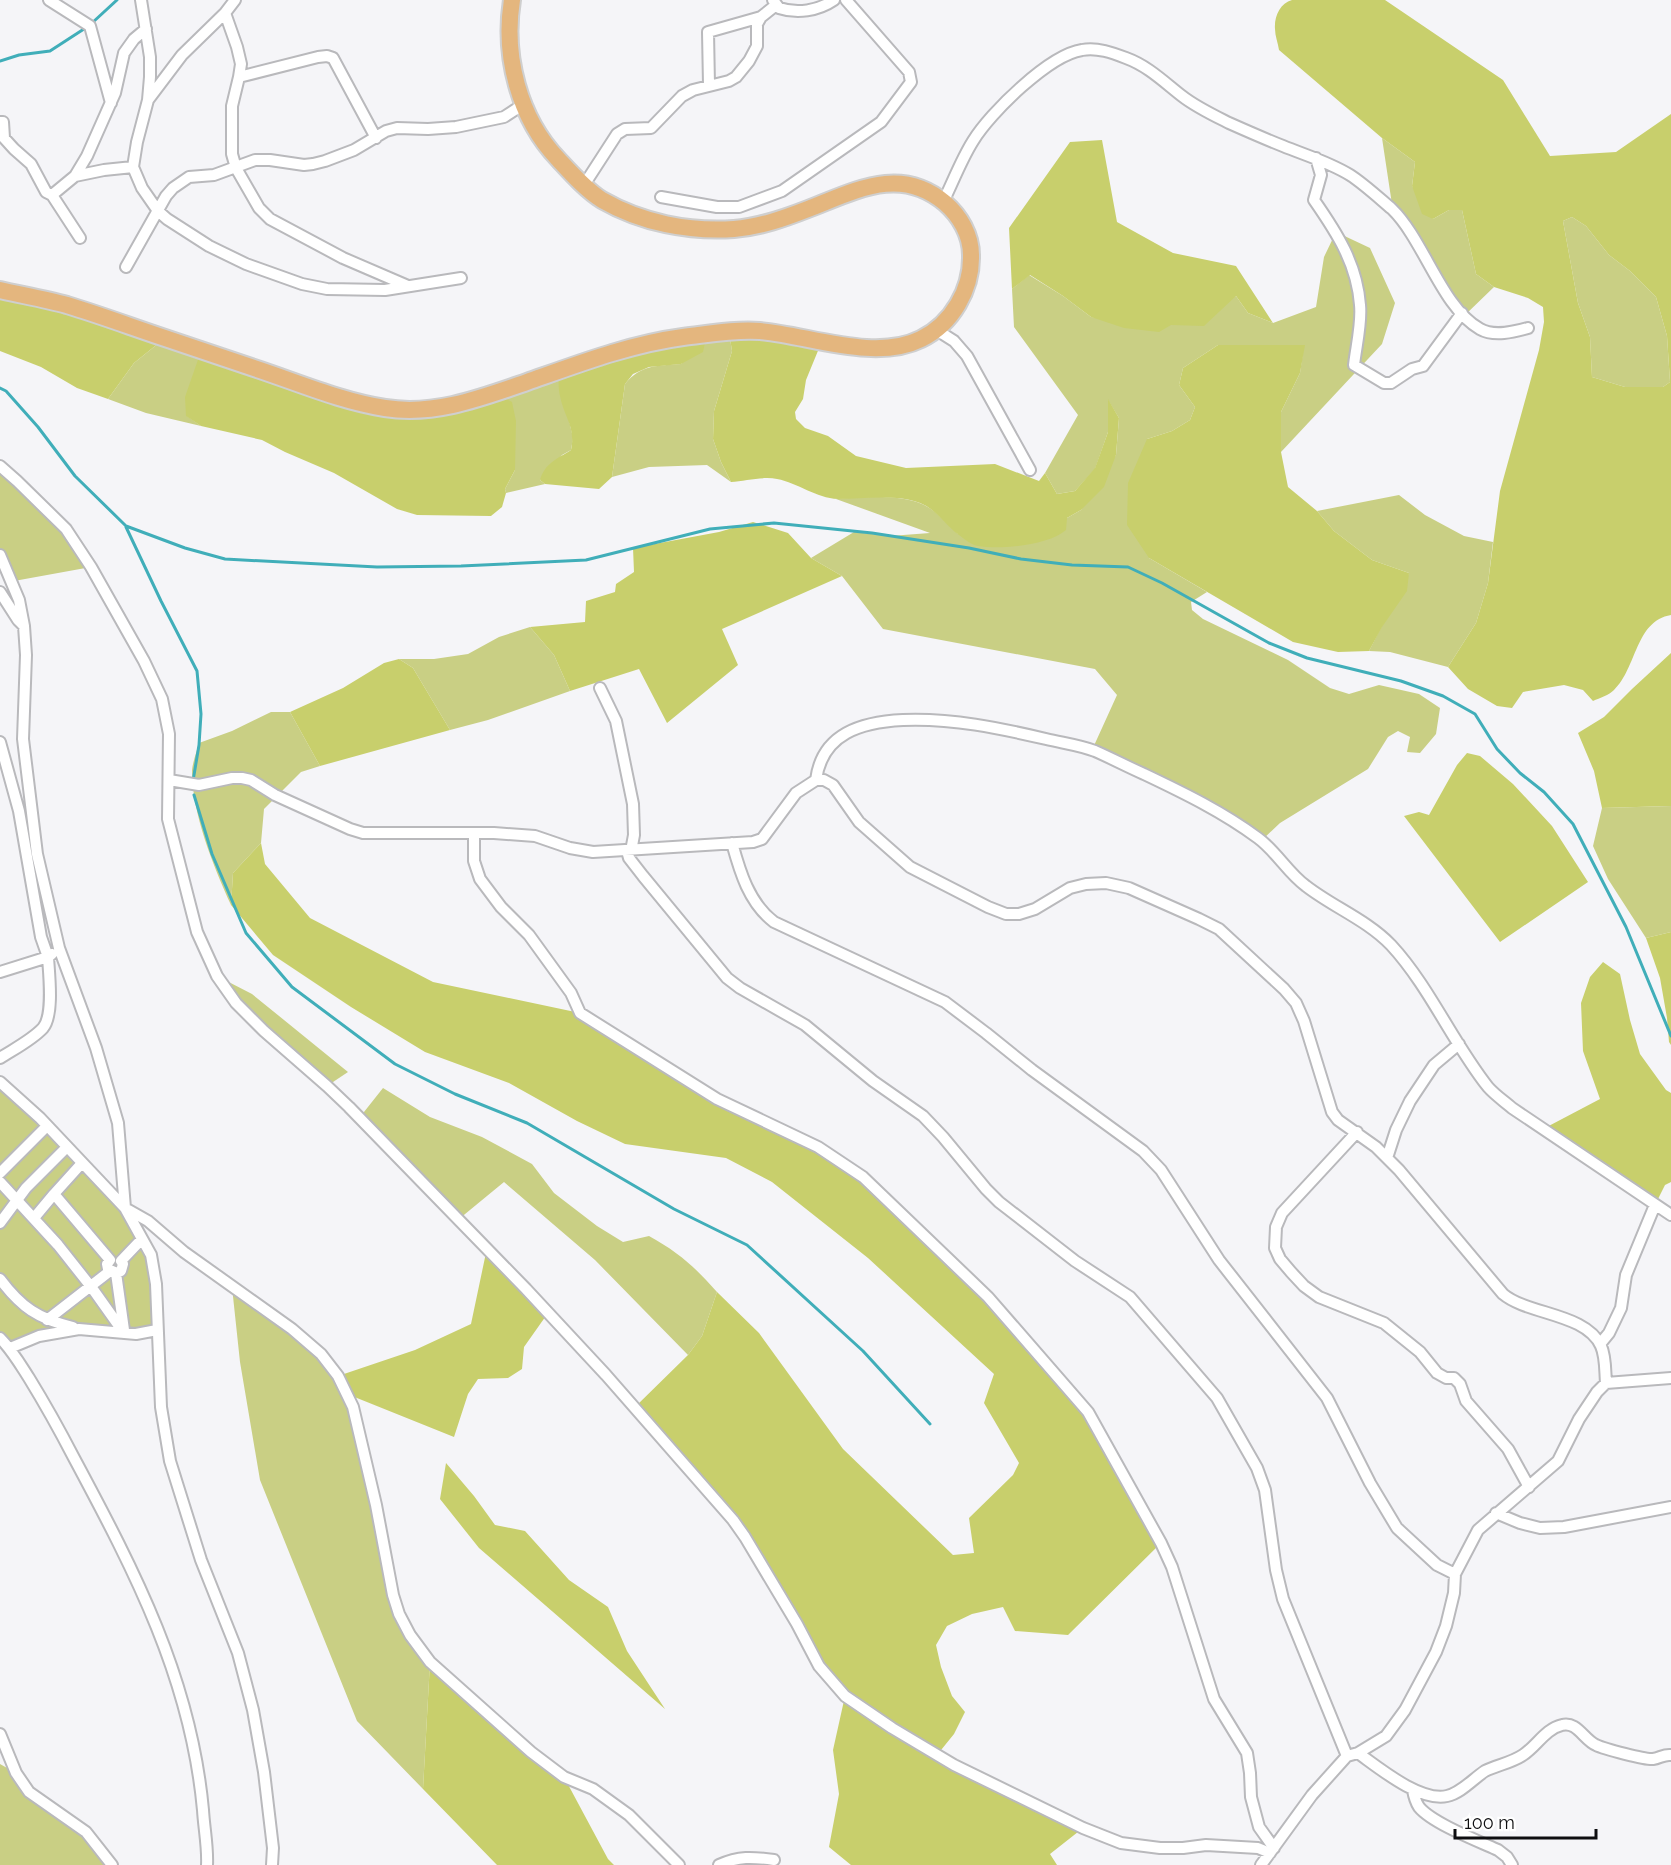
<svg xmlns="http://www.w3.org/2000/svg" width="1671" height="1865" font-family="Raleway,sans-serif">
	<style>
		.green { fill: #c9cf84 }
		.forest { fill: #c8cf6c; fill-rule: evenodd }
		.lines { fill: none; stroke-linecap: round; stroke-linejoin: round }
		.stream { stroke: #40aeb9; stroke-width: 3 }
		.minor-casing { stroke: #b9b9bc; stroke-width: 14 }
		.trunk-casing { stroke: #cfcfcf; stroke-width: 20 }
		.minor { stroke: #fff; stroke-width: 10 }
		.trunk { stroke: #e4b67e; stroke-width: 16 }
	</style>
	<rect width="100%" height="100%" fill="#f5f5f8"/>
	<path class="green" d="M1382,138L1415,162L1412,186L1433,219L1449,210H1462L1476,274L1494,287L1464,316L1393,211Z
		M1572,217L1586,226L1609,255L1630,271L1656,297L1667,336L1670,382L1663,387H1625L1592,377L1590,337L1578,303L1563,221Z
		M1336,232L1370,248L1395,303L1382,344L1281,452V412L1300,373L1304,345H1218L1183,368L1179,385L1195,407L1190,420L1172,431L1147,439L1149,558L1207,592L1191,602L1192,610L1203,619L1288,660L1330,688L1349,694L1379,685L1419,694L1440,708L1436,734L1420,753L1407,752L1410,737L1398,731L1388,737L1368,769L1280,823L1262,840L1092,750L1117,695L1095,669L883,629L842,576L811,558L854,532L890,536L930,533L836,499C858,497 902,494 922,504C936,510 947,524 958,534L1067,518L1081,510L1116,455L1119,418L1108,400V432L1095,469L1075,491L1057,494L1045,473L1078,415L1014,327L1012,289L1029,275L1063,296L1091,317L1171,325L1236,296L1248,313L1273,323L1316,307L1324,257Z
		M729,332L732,351L714,411L713,439L721,462L731,482L707,465L649,467L612,477L625,384C641,364 658,366 681,364L707,334Z
		M165,338L201,351L187,416L201,426L146,413L108,399L134,363Z
		M558,371L573,438L571,450L562,455L540,480L545,484L506,493L505,489L515,470L496,393Z
		M0,466L58,519L91,567L14,581L0,548Z
		M1399,495L1425,515L1464,536L1493,542L1488,583L1476,623L1448,667L1390,652L1369,651L1409,573L1372,560L1334,531L1317,511Z
		M530,627L554,655L570,691L488,720L450,730L413,668L399,659H434L468,654L499,637Z
		M271,712H290L320,766L301,772L264,809L261,843L233,873L231,905C213,865 192,814 192,770C193,761 197,751 199,743L232,731Z
		M1671,806V932L1646,938L1608,879L1593,846L1602,808Z
		M217,976L252,994L348,1072L327,1086L264,1031Z
		M0,1082L125,1208L153,1254L161,1328L136,1334L94,1329L10,1348L0,1338Z
		M383,1088L430,1117L482,1137L532,1164L554,1193L597,1226L623,1242L649,1236C678,1252 694,1266 717,1292L702,1336L688,1355L595,1260L504,1182L459,1219L360,1117Z
		M232,1287L317,1349L353,1407L393,1595L430,1662L423,1789L357,1721L260,1480L240,1362Z
		M0,1764L16,1773L22,1783L86,1832L112,1865H0Z"/>
	<path class="forest" d="M1292,0H1385L1503,80L1550,156L1616,152L1671,114V615C1635,621 1637,668 1614,690C1609,695 1600,698 1593,701L1583,690L1564,685L1523,692L1512,708L1497,706L1468,689L1448,667L1476,623L1488,583L1500,491L1539,350L1544,322L1543,307L1528,298L1494,287L1476,274L1462,210H1449L1433,219L1422,214L1412,186L1415,162L1382,138L1279,50C1278,43 1275,36 1275,29C1274,17 1280,3 1292,0ZM1572,217L1586,226L1609,255L1630,271L1656,297L1667,336L1670,382L1663,387H1625L1592,377L1590,337L1578,303L1563,221Z
		M1102,140L1117,222L1173,253L1236,266L1273,323L1248,313L1236,296L1204,326L1171,325L1159,332L1124,328L1091,317L1063,296L1030,275L1012,289L1009,228L1070,142Z
		M0,290L165,338L134,363L108,399L77,388L41,367L0,351Z
		M729,332L822,341L806,380L803,399L795,412L796,419L805,428L828,436L856,456L906,468L995,464L1039,481L1045,473L1057,494L1075,491L1095,468L1108,432V399L1119,418L1116,455L1104,487L1081,510L1067,518L1066,530C1049,545 1001,550 978,546C972,545 964,539 959,535C945,525 936,509 920,503C896,494 863,499 838,499C816,498 798,483 777,479C764,476 745,481 731,482L721,462L713,439L714,411L732,351Z
		M707,334L703,352L681,364L649,367L633,374L625,384L612,477L599,489L545,484L540,480C545,463 557,459 571,450C576,427 564,417 560,396C558,388 559,379 558,371Z
		M1218,345H1305L1300,373L1281,412V452L1288,487L1317,511L1334,531L1372,560L1409,573L1407,591L1382,627L1369,651L1338,652L1293,642L1149,558L1127,525L1128,483L1147,439L1172,431L1190,420L1195,407L1179,385L1183,368Z
		M201,351L386,409L496,393L512,402L516,421L515,470L505,489L506,493L502,507L491,516L417,515L397,509L334,473L285,452L262,440L201,426L186,416L185,397Z
		M753,522L788,533L811,558L842,576L722,629L738,665L667,723L639,669L570,691L554,655L530,627L585,622L586,601L615,592L616,584L634,572L633,548L719,532Z
		M1671,653V806L1602,808L1594,771L1578,733L1604,717L1632,689Z
		M399,659L413,668L450,730L320,766L290,712L343,688L384,663Z
		M1467,753L1480,756L1513,784L1552,826L1588,882L1500,942L1404,816L1419,812L1429,815L1457,765Z
		M261,843L265,864L310,918L433,982L580,1013L717,1099L845,1164L988,1297L1088,1412L1161,1543L1068,1635L1015,1631L1003,1607L972,1614L947,1626L936,1645L941,1667L952,1696L965,1712L954,1734L937,1755L1083,1828L1050,1854L1057,1865H851L829,1847L839,1794L833,1750L845,1696L819,1666L745,1537L634,1408L688,1355L702,1336L717,1292L759,1333L843,1449L953,1555L974,1553L969,1518L1013,1475L1019,1463L984,1403L994,1374L868,1258L772,1182L726,1158L625,1144L577,1121L509,1083L425,1052L351,1007L273,955L231,905L233,873Z
		M1671,932V1045L1669,1042L1667,1018L1660,978L1646,938Z
		M1603,962L1620,974L1630,1020L1640,1054L1666,1090L1671,1093V1182L1665,1185L1655,1205L1543,1129L1600,1099L1583,1051L1581,1003L1590,977Z
		M487,1248L548,1313L524,1347L522,1369L508,1378L478,1379L468,1394L454,1437L347,1394L338,1376L415,1350L471,1324Z
		M446,1463L474,1496L495,1525L525,1531L569,1580L608,1607L627,1651L665,1709L479,1548L440,1499Z
		M430,1662L564,1777L608,1859L614,1865H497L423,1789Z"/>
	<g class="lines">
		<path class="stream" d="M92,23L117,0
			M0,61L19,55L50,51L87,27
			M0,388L6,391L38,427L75,476L126,526L185,548L225,559L377,567L461,566L586,560L710,529L774,523L872,533L969,548L1021,559L1072,565L1128,567L1162,583L1269,643L1307,658L1401,681L1443,696L1475,714L1497,749L1520,773L1544,792L1573,824L1626,927L1671,1036
			M126,527L161,601L197,671L201,714L199,745L193,781
			M194,795L212,854L246,933L292,987L395,1064L455,1094L527,1123L674,1209L747,1245L863,1351L930,1424"/>
		<defs>
			<path id="minor" d="M49,0L90,26L111,103
				M141,0L150,57V77L148,100L137,142L133,167L142,188L158,211L167,219L209,246L246,264L302,284L327,289L385,290L461,278
				M773,0L779,8C797,14 818,11 834,0
				M225,13L237,47L241,64L239,77L232,106V154L236,168L259,208L270,219L343,258L408,286
				M239,77L318,57L327,56L333,58L376,138
				M709,85L708,32L761,17
				M148,100L182,55L225,13L235,0
				M0,122H3L4,138L14,149L31,164L46,192L52,195L80,238
				M1316,158L1321,175L1314,200C1337,233 1357,264 1360,305C1362,323 1356,347 1354,365L1384,383H1391L1412,369L1423,366L1462,313
				M75,176L104,170L133,167
				M584,185L617,134L625,129L651,128L682,96L693,90L729,81L736,77L749,61L757,46V24L761,17L776,5
				M52,195L75,176L87,156L115,93L124,53L134,39L146,29
				M661,197L717,207H739L782,191L881,122L911,82L909,72L846,0
				M943,202C953,182 961,160 973,141C990,113 1049,55 1082,50C1097,47 1113,53 1126,58C1148,66 1164,82 1182,96C1196,107 1213,115 1229,123C1247,131 1265,139 1283,146C1305,155 1329,162 1350,175C1364,184 1379,198 1392,209C1424,240 1442,308 1480,329C1494,337 1514,332 1528,328
				M126,267L166,196L173,188L189,177L214,175L255,160H270L304,165L313,164L325,161L354,150L386,131L397,128L428,129L456,127L504,117L524,104
				M935,329L954,341L967,356L1030,470
				M0,466L17,481L66,529L91,567L144,661L162,699L169,734L168,819L197,932L217,976L236,1003L264,1031L327,1086L349,1107L526,1289L606,1375L733,1520L745,1537L797,1624L819,1666L845,1696L892,1728L954,1765L1083,1828L1121,1843L1160,1848H1183L1206,1845L1258,1848L1270,1853
				M0,555L19,600L24,626L26,655L23,739L37,854L59,948L96,1048L118,1123L125,1208L151,1255L156,1284L161,1407L170,1461L201,1560L238,1653L253,1710L264,1772L273,1848L272,1865
				M0,592L18,620L24,626
				M600,688L616,721L633,804L634,835L631,851
				M0,742L19,811L41,937L48,957L0,972
				M169,780L199,785L232,778H242L251,780L275,795L350,829L363,833H494L535,836L570,848L593,852L753,842L762,839L796,793L816,780H824L833,785L859,822L910,867L988,907L1006,914H1019L1035,909L1070,888L1086,884L1106,883L1129,888L1199,919L1219,929L1284,989L1296,1003L1304,1021L1332,1112L1338,1120L1376,1147L1399,1170L1503,1294C1528,1315 1586,1313 1601,1346C1606,1357 1605,1372 1606,1383
				M816,780C822,733 862,722 903,720C952,718 999,728 1046,739C1062,743 1079,745 1095,751C1111,758 1128,767 1144,774C1184,793 1223,812 1258,838C1276,851 1288,873 1306,886C1333,907 1367,920 1391,945C1429,986 1453,1043 1488,1087C1495,1095 1504,1101 1512,1108L1671,1215
				M474,833V861L480,879L501,907L529,935L571,993L580,1013L717,1099L818,1147L863,1177L988,1297L1088,1412L1161,1543L1172,1567L1214,1699L1247,1753L1250,1773L1251,1797L1259,1827L1274,1848
				M732,843C740,872 749,903 774,922L945,1002L986,1033L1032,1070L1143,1151L1161,1170L1219,1260L1327,1398L1370,1483L1397,1528L1437,1565L1455,1574
				M627,851L629,858L643,876L727,978L740,988L805,1025L873,1081L923,1116L943,1137L986,1189L999,1202L1075,1261L1130,1297L1217,1398L1257,1468L1265,1490L1276,1570L1283,1599L1347,1756
				M0,1058C14,1049 32,1040 43,1028C54,1015 49,974 48,957L52,954
				M0,1082L40,1118L125,1208L148,1221L184,1252L292,1329L321,1354L338,1376L353,1407L376,1505L393,1595L399,1614L410,1635L430,1662L531,1752L564,1777L593,1789L629,1815L679,1865
				M1357,1132L1282,1213L1276,1227L1275,1248L1280,1259L1291,1272L1304,1286L1319,1297L1384,1323L1420,1352L1437,1373L1446,1378H1454L1460,1384L1466,1401L1508,1449L1529,1487
				M1387,1158L1396,1130L1410,1101L1434,1065L1459,1044
				M0,1173L47,1126
				M0,1182L58,1245L92,1288L124,1333
				M54,1194L82,1163
				M34,1218L54,1194L110,1260L107,1264L108,1269L117,1273L121,1271L123,1264L121,1261L142,1239
				M0,1223L26,1188L67,1147
				M116,1273L124,1330
				M0,1279C21,1307 38,1319 73,1327
				M47,1320L110,1271
				M0,1338C12,1350 20,1364 29,1378C45,1404 60,1431 74,1458C135,1572 191,1679 203,1810C204,1828 208,1847 207,1865
				M1600,1344L1609,1333L1621,1308L1626,1275L1655,1205
				M10,1348L39,1336L79,1329L136,1334L157,1330
				M1496,1513L1520,1523L1540,1528L1564,1527L1671,1507
				M0,1734L16,1773L29,1792L86,1832L112,1865
				M1358,1753C1379,1768 1420,1802 1447,1796C1461,1793 1473,1779 1485,1771C1497,1765 1511,1763 1523,1755C1537,1746 1545,1729 1562,1725C1577,1721 1584,1740 1596,1745C1604,1749 1646,1760 1653,1759C1660,1758 1664,1754 1671,1755
				M1413,1790C1414,1796 1415,1801 1419,1807C1432,1823 1478,1841 1498,1850L1507,1857L1512,1865
				M719,1865C739,1856 752,1857 774,1860
				M1261,1865L1312,1795L1347,1756L1358,1753L1386,1736L1405,1710L1436,1652L1446,1626L1454,1593L1455,1574L1478,1530L1558,1461L1579,1419L1597,1392L1606,1383L1671,1378"/>
			<path id="trunk" d="M0,290C22,295 45,299 67,305C100,315 132,327 165,338C194,348 224,358 254,368C297,382 340,401 385,408C434,416 481,398 527,382C578,364 630,344 683,337C709,334 735,329 760,331C808,335 875,362 921,339C952,324 972,289 971,255C971,235 960,216 945,203C900,165 855,191 808,209C785,218 760,227 734,229C689,232 642,223 602,200C586,190 571,173 558,159C519,118 503,56 512,0"/>
		</defs>
		<use href="#minor" class="minor-casing"/>
		<use href="#trunk" class="trunk-casing"/>
		<use href="#minor" class="minor"/>
		<use href="#trunk" class="trunk"/>
	</g>
	<path d="M1455 1829v9h141v-9" fill="none" stroke="#0e0e10" stroke-width="3"/>
	<text x="1464" y="1829" font-size="18" fill="#0e0e10" stroke="#ffffff" stroke-width="4.5" paint-order="stroke">100 m</text>
</svg>
